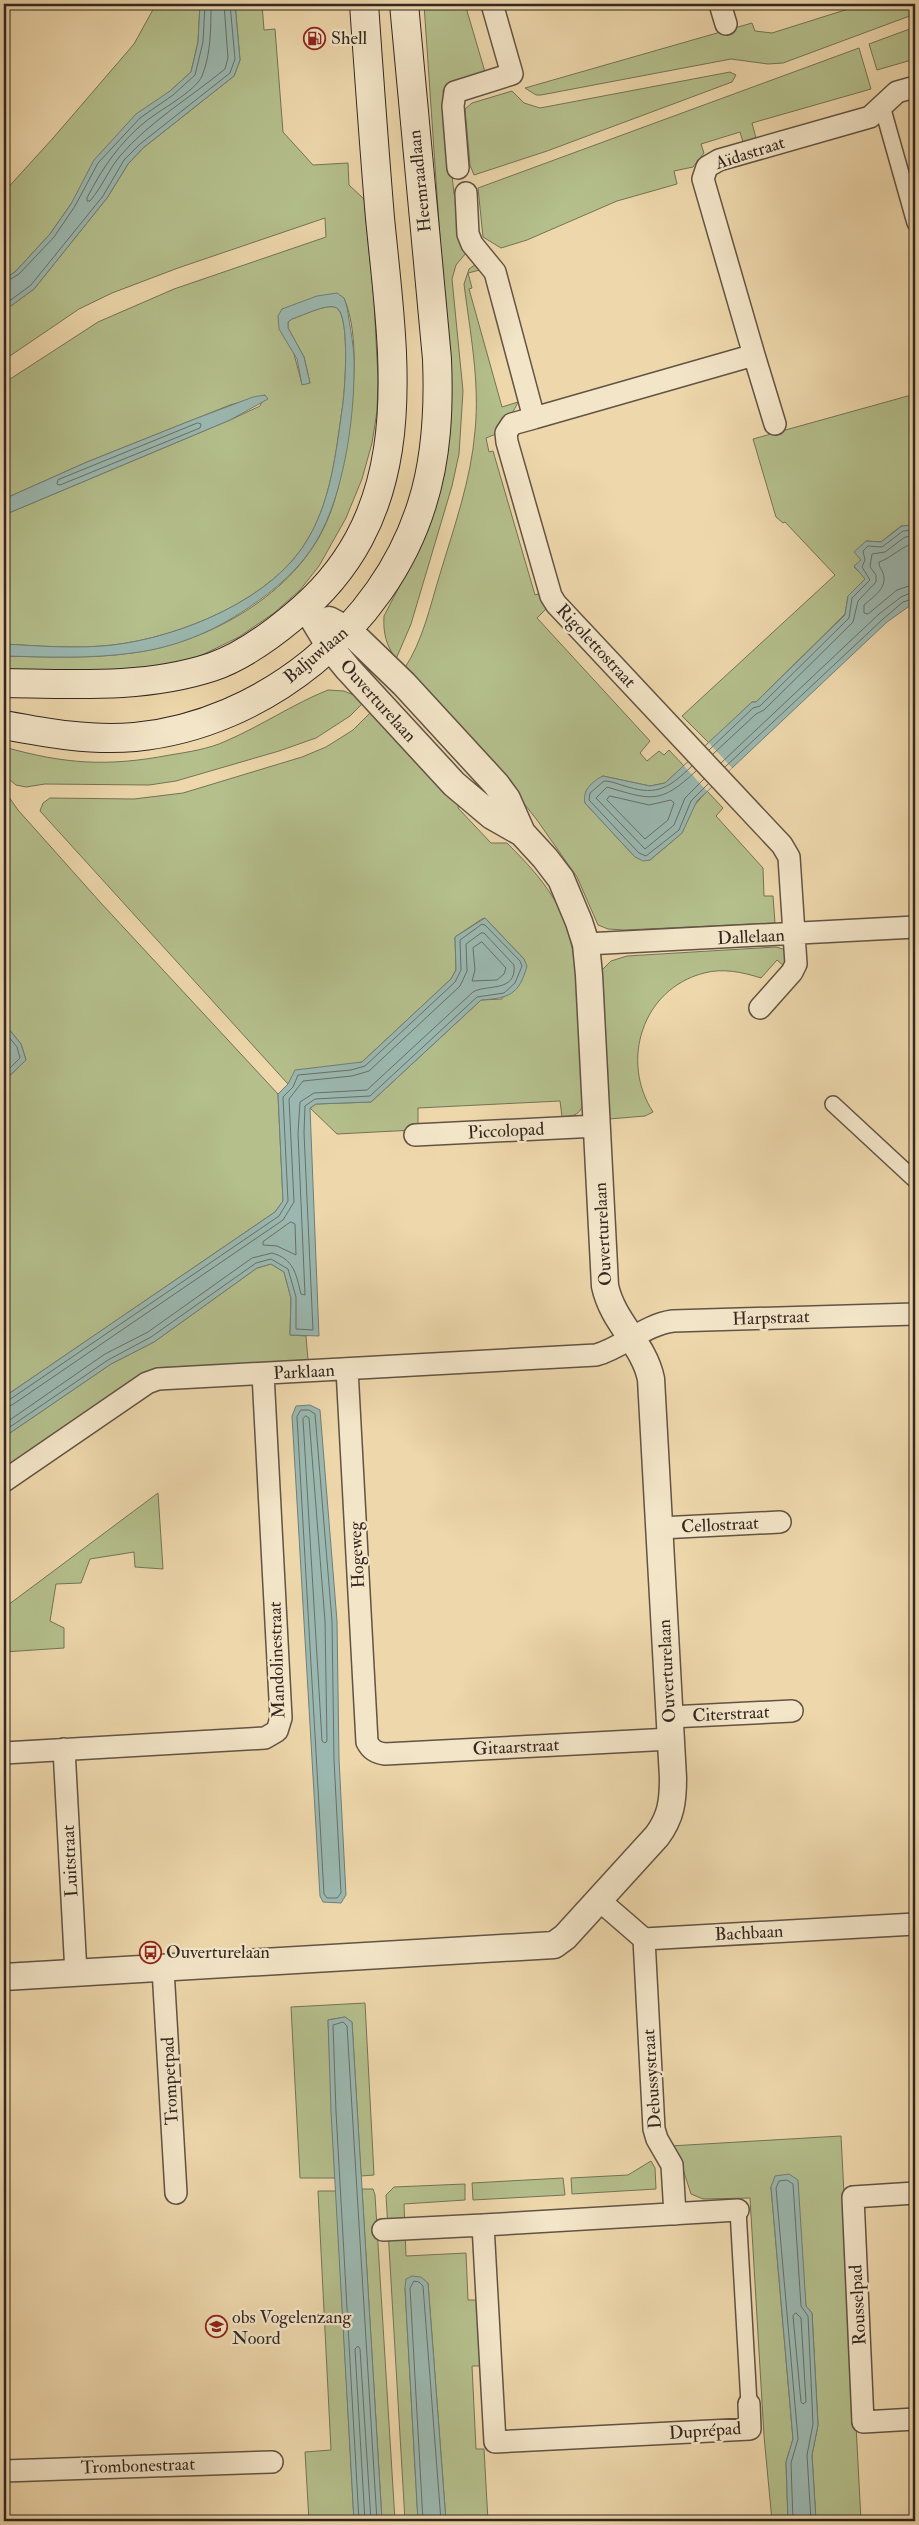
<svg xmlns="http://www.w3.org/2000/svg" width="919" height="2525" font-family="'IM FELL Double Pica',serif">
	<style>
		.green { fill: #b4bf8c; stroke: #747356 }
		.water { fill: #9bb8b0; stroke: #717e77 }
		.pier { fill: #edd7ab }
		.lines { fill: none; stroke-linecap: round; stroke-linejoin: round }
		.shore { stroke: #677068; stroke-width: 1 }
		.pedestrian-casing { stroke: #625344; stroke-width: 18 }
		.minor-casing { stroke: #625344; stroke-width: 24 }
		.tertiary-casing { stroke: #625344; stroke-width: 29 }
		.secondary-casing { stroke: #332721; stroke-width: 30 }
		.pedestrian { stroke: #f3e5c8; stroke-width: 15 }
		.minor { stroke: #f3e5c8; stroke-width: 21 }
		.tertiary { stroke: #f3e5c8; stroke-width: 26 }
		.secondary { stroke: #f3e5c8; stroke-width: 28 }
		.labels { text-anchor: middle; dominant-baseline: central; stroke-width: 4.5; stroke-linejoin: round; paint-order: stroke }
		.poi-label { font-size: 18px; fill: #332721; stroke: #f3e5c8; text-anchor: start }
		.street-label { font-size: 18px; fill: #332721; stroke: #f3e5c8 }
	</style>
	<rect width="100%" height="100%" fill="#edd7ab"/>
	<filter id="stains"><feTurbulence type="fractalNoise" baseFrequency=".004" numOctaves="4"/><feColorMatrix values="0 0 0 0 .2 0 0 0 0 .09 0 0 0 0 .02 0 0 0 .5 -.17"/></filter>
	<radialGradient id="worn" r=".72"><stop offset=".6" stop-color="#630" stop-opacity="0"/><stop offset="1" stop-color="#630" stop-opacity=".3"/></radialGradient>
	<path class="green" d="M156,4H200L198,42L191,72L170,91L71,204L50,234L16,271L4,280V192L54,137L134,44Z
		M235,4H262L264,30L275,29L283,132L313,165L348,163L349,185L364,199L374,301L378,379L377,411L372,443L362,479L346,518L319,566L300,590L274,613L239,637L198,657L150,671L4,678V656C46,657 89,659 132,653C208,643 296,594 327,521C339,494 343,464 347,436C354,397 360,335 344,298L282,309L302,384L310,383L304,357L288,328V322L292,319C302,316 331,301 338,309C350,321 345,393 342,410C336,453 331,499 309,537C275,599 180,637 113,645C77,649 40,646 4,644V515L230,420L260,406L265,395L230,405L87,462L4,499V383L98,322L174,289L326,237L325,218L178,268L112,293L79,309L4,360V311L34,289L107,198L128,164L143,148L234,76L240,60Z
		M424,4H465L485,72L449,82L443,90L454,194L458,200L461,245L466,253L456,265L452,279L463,391L459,454L452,486L411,624L396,659C386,645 383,633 384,616L423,541L437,500L450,385Z
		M864,4H915V14L783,63L768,64L731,59L541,95H536L525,88L752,23L755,31L772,33Z
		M915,27V59L877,70L869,44Z
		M859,48L871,89L752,123L756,138L743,142L740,132L701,144L704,153L693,167L674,171L677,184L617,201L527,240L501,248L483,237L478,188Z
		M730,72L736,75L732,82L547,151L474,175L470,165L465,109L472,103L512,91L524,103L540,108Z
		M476,264L480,270L468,273L472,288L469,289L502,407L518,402C516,406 514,411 511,414C505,423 497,421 496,434L486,438L489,452L493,451L535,595L541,593L548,607L537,618L650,741L640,753L647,761L659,751L664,755L669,750L684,766L665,783L650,786L603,776L586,791L585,803L635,857L650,860L682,833L693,807L707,791L723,808L716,816L763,868L764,896H773L775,923L625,930L608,929L598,925L577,877L537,820L495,767L404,669C423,641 430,606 440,574C454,527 471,480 475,431C480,382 470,332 464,284L469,269Z
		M915,394V525L901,526L881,542L866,541L855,552L861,560L854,567L866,579L848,596L845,614L756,702H752L709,743L682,716L835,575L785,522L783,523L776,517L753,439Z
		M328,690L344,691L366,700L350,716L316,738L279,751L176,781L149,785L45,784L26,787L16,785L4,775V747C65,764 107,767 170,755C188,752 209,749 226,741C261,726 293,704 328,690Z
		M375,708L460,797L458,808L491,843H507C528,864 548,885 561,912C584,963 580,1048 583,1105C579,1116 572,1116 562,1117L560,1101L418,1108V1125L414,1130L337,1134L310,1108L316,1104L371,1102L481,1000L502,999L524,959L485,918L482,919L455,937L456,970L451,979L362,1062L288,1084L40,811L43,803L50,798L134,799L183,793L302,757L326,747L353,730Z
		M4,790L18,810L100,902L278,1094L283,1201L275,1212L4,1397V1081L26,1060L21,1044L4,1023V931L9,924L4,917Z
		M776,947L783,949L787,956L785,967L777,960L761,978C742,972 723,968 704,973C642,989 620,1061 653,1112L645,1116L609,1119L601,971L611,961L627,956Z
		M271,1264L284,1272L291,1298L290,1335L306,1336L308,1360L156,1368L126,1385L4,1469V1437L111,1364L154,1342L257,1268Z
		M158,1493L163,1569L135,1567L134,1552L90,1559L81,1583L56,1584L50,1621L64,1628V1648L4,1652V1608Z
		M365,2003L374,2175L361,2176L352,2022L345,2017L328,2020L335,2178H300L291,2007Z
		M841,2136L861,2521H816L812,2455L818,2425L812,2313L806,2306L771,2187L793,2439L786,2462L788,2521H772L764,2436L750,2198L703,2199L691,2194L681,2163L670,2146Z
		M651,2161L655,2168L656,2189L572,2194L571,2178L628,2175Z
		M563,2178L565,2195L473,2200L472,2183Z
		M465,2184V2200L404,2204L406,2256L466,2253L468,2300H477L481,2366H472L476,2449H484L488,2521H446L428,2283L405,2288L418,2521H405L386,2195L394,2187Z
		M362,2189H373L375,2195L395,2521H382Z
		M318,2191H336L354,2521H309L305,2452L331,2450Z"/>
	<path class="water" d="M200,4H235L240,60L234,76L143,148L128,164L107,198L34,289L4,311V280L16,271L50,234L71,204L94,160L136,114L170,91L191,72L198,42Z
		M337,293L344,298L347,307C350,328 355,349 354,371C354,422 343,496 317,540C301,568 275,590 248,608C213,632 174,648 132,653C90,659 47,657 4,656V644C40,646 77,649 113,645C180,637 275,599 309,537C331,499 336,452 342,410C345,393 350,321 338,309C331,301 302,316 292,319L288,322V328L304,357L310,383L302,385L297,359L279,329L278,316L282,309L317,296Z
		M265,395L268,399L230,420L4,515V499L87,462L187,422L253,397Z
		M915,525V602L887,622L697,801L682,833L650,860L643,861L635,857L585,803C582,791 592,781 603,776L650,786L665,783L752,702H756L845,615L848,596L865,579L854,566L861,560L854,552L866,541L881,542L902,526Z
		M485,918L524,959L527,966C519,995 509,998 481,1000L371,1102L316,1104L310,1108L319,1336L290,1335L291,1298L284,1272L271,1264L257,1268L154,1342L111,1364L4,1437V1397L275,1212L283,1201L278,1094L288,1084L295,1070L362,1062L451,979L456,970L455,937Z
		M4,1023L21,1044L26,1060L4,1081Z
		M310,1405L320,1410L337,1621L339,1759L346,1895L341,1903L323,1902L320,1896L292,1416L296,1406Z
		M345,2017L352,2022L382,2521H354L331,2112L328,2020Z
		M789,2174L798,2180L806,2306L812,2313L818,2425L812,2455L816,2521H788L786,2462L793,2439L771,2187L775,2176Z
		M412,2276L421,2277L428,2283L446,2521H418L405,2288L406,2279Z"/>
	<path class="pier" d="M709,743L732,768L707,791L684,766Z"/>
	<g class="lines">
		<path class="shore" d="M211,4C211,27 211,54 202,76C196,91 158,111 145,122C120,142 101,170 87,198V201H90C102,187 109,169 120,156C149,122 191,97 225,69L228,58L224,4
			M4,283L19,274L54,237L75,206L98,163L140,118L173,95L195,75L203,42L205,4
			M4,305L31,285L103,196L124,160L140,144L230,73L235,59L230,4
			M198,423L201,424L200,428L60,485L57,484L58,480Z
			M915,544C903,544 892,558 879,562C879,567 881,568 883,573C888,588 874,596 864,605V613L868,614L897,590L915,584
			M709,750L753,708L760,706L849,618L852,598L870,580L862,567L865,560L863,551L868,546L882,547L903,531L915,530
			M713,754L756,714L764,710L853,622L858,601L876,582V575L870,567L872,554L885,552L905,537L915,536
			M721,763L879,614L901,597L915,591
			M692,766C670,787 658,796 628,787C620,785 612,781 604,781L590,793L589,800L639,853L646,856L679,830L691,801L708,784
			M725,767L883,619L903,602L915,598
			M696,771C660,805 651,800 607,787L596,798L645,849L674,825L685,798L704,779
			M610,796L649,805L671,800L674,803L668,820L645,839L607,800Z
			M482,942L506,968L504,974L497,980L472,981L475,970L473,948Z
			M4,1031L17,1047L20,1058L4,1074
			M291,1222L295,1224L296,1255L277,1246L263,1245V1242Z
			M4,1401L9,1400L279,1216L288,1201L283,1097L293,1087L298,1075L351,1070L365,1066L455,982L461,970L460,940L482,924L485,925L520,961L522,966L515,983L504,993L477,997L370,1096L315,1099L305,1106L304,1133L313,1330L296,1329V1297L288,1269L271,1259L256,1263L151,1337L108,1360L4,1431
			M4,1407L12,1405L283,1220L294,1202L289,1099L303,1081L352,1076L369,1071L460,986L467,971L466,944L481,933H484L514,965C517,993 486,984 473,992L367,1090L314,1093L300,1102L298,1133L305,1295L301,1294C296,1274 294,1259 272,1253L252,1258L148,1332L105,1354L4,1424
			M301,1410H309L315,1414L332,1621L334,1760L341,1893L337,1898H327L324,1894L297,1417Z
			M306,1416L309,1418L325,1621L327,1741L325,1743L322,1741L303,1419Z
			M796,2313L801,2318L806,2402L803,2404L801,2402L793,2316Z
			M359,2521L336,2112L333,2025L343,2022L347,2026L377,2521
			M365,2521L355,2349L358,2346L360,2349L371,2521
			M423,2521L410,2288L414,2281L419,2282L423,2286L441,2521
			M793,2521L791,2463L798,2439L776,2188L779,2181L787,2180L793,2184L801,2306L808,2316L813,2424L807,2455L811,2521"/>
		<defs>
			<path id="pedestrian" d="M882,106L915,223
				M833,1104L915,1180
				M738,2210L749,2404"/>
			<path id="minor" d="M720,4L726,24
				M458,168L453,106L455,92L512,74L492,4
				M466,193L468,234L472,244L495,272L534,418L512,424L506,433L507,442L551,596L556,604L782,845L789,857L796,964L792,972L760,1008
				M754,355L775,424
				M534,418L754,355L703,179L707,167L719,160L870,117L897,92L915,87
				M586,944L915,927
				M415,1135L597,1126
				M347,1369L367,1742C371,1750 376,1753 385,1754L671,1739
				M4,1481L147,1383L158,1379L596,1355C624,1347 644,1325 673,1321L915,1314
				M660,1528L780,1522
				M670,1717L792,1711
				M64,1749L76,1973
				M4,1753L265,1738L277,1731L281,1718L263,1374
				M599,1900L644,1939L915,1924
				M644,1939L654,2129L657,2139L672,2165L675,2214
				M163,1969L176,2193
				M915,2193L853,2197L863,2422L915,2419
				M738,2210L483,2225L495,2442L750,2429L749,2404
				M383,2230L483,2225
				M4,2471L272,2462"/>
			<path id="tertiary" d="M329,620L348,630L404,684L496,784L507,799L522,833
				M4,1977L554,1945L565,1937L657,1836C671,1817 673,1802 673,1778L651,1379C644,1344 613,1323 605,1286L589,975L586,944L579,922L561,879L545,858L522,833L492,816L454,784L348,669L330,647L306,607"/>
			<path id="secondary" d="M4,683C73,684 145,689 212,667C242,657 269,637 293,617C422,513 394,362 380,218C374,147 369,75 364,4
				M4,725C47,733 91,741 135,737C263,725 384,627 422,504C437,457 439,408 437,359L404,4"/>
		</defs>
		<use href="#pedestrian" class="pedestrian-casing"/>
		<use href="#minor" class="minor-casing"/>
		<use href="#tertiary" class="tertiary-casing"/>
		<use href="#secondary" class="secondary-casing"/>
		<use href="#pedestrian" class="pedestrian"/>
		<use href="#minor" class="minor"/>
		<use href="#tertiary" class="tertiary"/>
		<use href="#secondary" class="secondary"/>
	</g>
	<defs>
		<symbol id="fuel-ring" viewBox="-11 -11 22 22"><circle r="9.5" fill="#f3e5c8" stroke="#8f2418" stroke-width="1.5"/><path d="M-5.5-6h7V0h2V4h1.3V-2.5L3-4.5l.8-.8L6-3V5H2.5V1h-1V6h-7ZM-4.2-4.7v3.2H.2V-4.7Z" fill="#8f2418"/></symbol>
		<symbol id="bus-ring" viewBox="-11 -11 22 22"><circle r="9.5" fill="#f3e5c8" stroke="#8f2418" stroke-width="1.5"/><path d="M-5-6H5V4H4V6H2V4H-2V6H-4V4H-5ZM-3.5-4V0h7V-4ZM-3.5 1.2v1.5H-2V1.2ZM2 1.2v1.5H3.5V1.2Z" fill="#8f2418"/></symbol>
		<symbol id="school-ring" viewBox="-11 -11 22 22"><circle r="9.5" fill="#f3e5c8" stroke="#8f2418" stroke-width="1.5"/><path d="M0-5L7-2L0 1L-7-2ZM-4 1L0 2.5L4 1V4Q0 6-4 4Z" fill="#8f2418"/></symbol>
	</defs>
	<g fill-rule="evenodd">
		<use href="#fuel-ring" x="302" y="26" width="25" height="25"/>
		<use href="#bus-ring" x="138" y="1940" width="25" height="25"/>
		<use href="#school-ring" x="204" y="2314" width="25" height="25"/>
	</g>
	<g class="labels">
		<g class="poi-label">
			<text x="331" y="38">Shell</text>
			<text x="166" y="1952">Ouverturelaan</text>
			<text x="232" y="2317">obs Vogelenzang<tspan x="232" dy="21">Noord</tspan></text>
		</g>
		<g class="street-label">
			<text transform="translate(750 153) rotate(-18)">Aïdastraat</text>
			<text transform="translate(420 181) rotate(-96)">Heemraadlaan</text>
			<text transform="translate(596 646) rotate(47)">Rigolettostraat</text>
			<text transform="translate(316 655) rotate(-40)">Baljuwlaan</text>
			<text transform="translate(378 701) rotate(48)">Ouverturelaan</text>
			<text transform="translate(751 937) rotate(-3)">Dallelaan</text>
			<text transform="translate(506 1131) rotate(-3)">Piccolopad</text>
			<text transform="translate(603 1234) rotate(-93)">Ouverturelaan</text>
			<text transform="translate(771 1318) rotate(-2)">Harpstraat</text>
			<text transform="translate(304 1372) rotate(-3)">Parklaan</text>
			<text transform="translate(720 1525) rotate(-3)">Cellostraat</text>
			<text transform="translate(357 1555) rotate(-93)">Hogeweg</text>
			<text transform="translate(277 1660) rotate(-92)">Mandolinestraat</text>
			<text transform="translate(667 1671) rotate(-93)">Ouverturelaan</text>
			<text transform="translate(731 1714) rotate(-3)">Citerstraat</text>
			<text transform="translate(516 1747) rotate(-3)">Gitaarstraat</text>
			<text transform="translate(70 1861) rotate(-93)">Luitstraat</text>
			<text transform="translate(749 1933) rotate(-3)">Bachbaan</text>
			<text transform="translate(652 2079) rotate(-94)">Debussystraat</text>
			<text transform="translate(170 2081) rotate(-93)">Trompetpad</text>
			<text transform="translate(858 2305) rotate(-93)">Rousselpad</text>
			<text transform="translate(705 2431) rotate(-4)">Duprépad</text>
			<text transform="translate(138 2466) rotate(-2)">Trombonestraat</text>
		</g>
	</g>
	<rect width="919" height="2525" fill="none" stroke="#edd7ab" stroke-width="20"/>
	<rect x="5" y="5" width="909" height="2515" fill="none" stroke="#332721" stroke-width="2.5"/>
	<rect x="10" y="10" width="899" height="2505" fill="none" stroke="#332721"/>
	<rect width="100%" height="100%" filter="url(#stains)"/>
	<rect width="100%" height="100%" fill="url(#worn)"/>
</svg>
